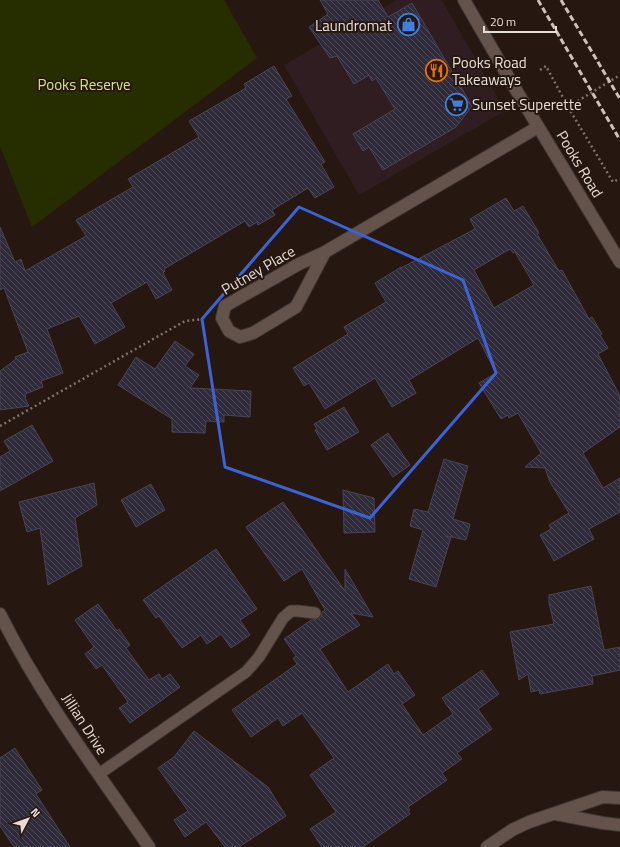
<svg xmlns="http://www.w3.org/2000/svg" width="620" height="847" font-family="'Titillium Web',sans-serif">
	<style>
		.commercial { fill: #301d21 }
		.green { fill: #262e00 }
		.building { fill: url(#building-back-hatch); stroke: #494454; fill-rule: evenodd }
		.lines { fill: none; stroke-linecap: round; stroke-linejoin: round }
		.lane-casing { stroke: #3e3430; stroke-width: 13 }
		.street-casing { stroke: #3e3430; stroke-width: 14 }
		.secondary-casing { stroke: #3e3430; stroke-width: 14 }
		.path { stroke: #7e716a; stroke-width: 2.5; stroke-dasharray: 2 3; stroke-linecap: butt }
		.lane { stroke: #64534a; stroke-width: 11 }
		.street { stroke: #64534a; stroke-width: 12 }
		.secondary { stroke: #64534a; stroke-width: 12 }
		.rail { stroke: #cbc1bb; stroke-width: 3; stroke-dasharray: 6 3; stroke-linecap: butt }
		.marked { fill: none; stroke: #3b63d8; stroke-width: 3; stroke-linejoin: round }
		.labels { text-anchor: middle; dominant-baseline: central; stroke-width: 4; stroke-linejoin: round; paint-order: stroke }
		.poi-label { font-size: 15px; fill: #e6dcd6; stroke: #261810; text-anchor: start }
		.park-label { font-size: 15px; fill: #cee67a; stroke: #261810 }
		.street-label { font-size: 15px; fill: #e6dcd6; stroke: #261810 }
	</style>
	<defs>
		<pattern id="building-back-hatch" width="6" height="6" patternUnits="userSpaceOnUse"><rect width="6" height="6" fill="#302b3a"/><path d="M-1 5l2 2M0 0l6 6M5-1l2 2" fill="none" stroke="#4e4956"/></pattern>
	</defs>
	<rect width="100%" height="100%" fill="#261810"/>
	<path class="commercial" d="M397,0H442L505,111L359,195L284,65Z"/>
	<path class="green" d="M0,0H224L257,58L32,227L0,146Z"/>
	<path class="building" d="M320,0H378L388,17L412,3L472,106L456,127L383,170L369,147L363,151L353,134L395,109L376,78L372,81L369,75L354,84L337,56L330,58L309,27L328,14Z
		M274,66L292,96L286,99L325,162L321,164L334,187L315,198L308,188L272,210L275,215L258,225L257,222L249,227L245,221L164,269L165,271L163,273L172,290L156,299L147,282L111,303L125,327L95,344L79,316L47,329L63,373L41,381L43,387L25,394L26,397L25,398L29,406L0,410V371L16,359L15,357L28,352L4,288L0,290V227L15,262L21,259L25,271L86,236L76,220L133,187L128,179L199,137L189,121L246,88L244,84Z
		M506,198L514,211L523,206L539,233L537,234L559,271L562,270L589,319L592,317L602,334L600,335L608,348L598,354L620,396V427L583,453L603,488L620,478V512L589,529L594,539L554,561L540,535L551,529L549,525L569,513L550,482L545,468L525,467L541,453L518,413L509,418L508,415L501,419L479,383L496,373L478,338L409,380L416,393L392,407L375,378L325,409L309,383L304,386L293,368L348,334L344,327L386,302L375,283L401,267V268L475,229L470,219ZM510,249L513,253L515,252L534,285L494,308L474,270Z
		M175,341L194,354L185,366L199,375L190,388L251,391L250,417L224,415V422L206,421L205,433L172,432V419L118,385L136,357L155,369Z
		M344,407L359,432L327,450L315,430L317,429L314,424Z
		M32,425L53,461L0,491V457L10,451L4,441Z
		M388,433L410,465L393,477L371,445Z
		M444,459L468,466L453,519L470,524L466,540L447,536L451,537L436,587L409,579L423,530L410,526L414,509L428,512Z
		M94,483L97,505L75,518L82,566L48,585L40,528L27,532L19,502Z
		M151,484L165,510L136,527L121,500Z
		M343,490L374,498L375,532L344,533Z
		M283,502L345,591V569L373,617L351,613L360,625L320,649L348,692L388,664L394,674L398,671L415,695L402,704L423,735L453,714L442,698L482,670L499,694L478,709L492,729L457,753L462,759L442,773L447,780L408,807L410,810L408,811L410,814L363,847H322L310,829L336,812L310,775L334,758L302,713L283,726L278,718L251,737L232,710L297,664L293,658L296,656L284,639L311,620L318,619L321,617L322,612L325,610L302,569L284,581L246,527Z
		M216,549L257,609L240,620L250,635L231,648L221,634L207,644L201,635L182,648L159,616L156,618L143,600Z
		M591,586L604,650L620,647V670L592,676L593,684L540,694L539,690L531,692L528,674L519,680L510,632L554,624L549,603V595Z
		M98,604L117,631L119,629L130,645L126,648L149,680L159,674L162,679L170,674L180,687L130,723L119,708L128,702L102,665L96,669L85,654L94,647L75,620Z
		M194,731L268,787L286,816L239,847H225L206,822L185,837L174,820L188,811L158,768L174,757Z
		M15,748L42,790L36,794L70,847H14L0,826V758Z"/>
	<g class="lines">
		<defs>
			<path id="lane" d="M99,774L246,672L259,657L283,618L291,611H298L315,613"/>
			<path id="street" d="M464,0L513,85L620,262
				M325,252L296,307L253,333L240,337L229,331L222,318L225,306L299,264Z
				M325,252L538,127
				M0,614C41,697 97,771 149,847"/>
			<path id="secondary" d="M556,814L603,823L620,825
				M487,847L512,830L529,822L603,797L620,798"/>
		</defs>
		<use href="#lane" class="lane-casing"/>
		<use href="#street" class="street-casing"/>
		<use href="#secondary" class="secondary-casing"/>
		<path class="path" d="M540,70L546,66L568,107L620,75
			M568,107L613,182L617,180
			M0,426L185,321L203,319"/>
		<use href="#lane" class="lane"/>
		<use href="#street" class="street"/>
		<use href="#secondary" class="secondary"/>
		<path class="rail" d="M538,0L620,140
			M561,0L620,99"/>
	</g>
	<path class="marked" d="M299,207L463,280L496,373L370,518L225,467L202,319Z"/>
	<defs>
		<symbol id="shop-ring" viewBox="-11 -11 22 22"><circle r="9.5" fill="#261810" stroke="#3f7fe0" stroke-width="1.5"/><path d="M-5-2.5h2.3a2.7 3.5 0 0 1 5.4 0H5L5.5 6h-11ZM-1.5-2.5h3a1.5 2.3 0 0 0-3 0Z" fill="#3f7fe0"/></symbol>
		<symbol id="restaurant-ring" viewBox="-11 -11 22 22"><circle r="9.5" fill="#261810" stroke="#e8710a" stroke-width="1.5"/><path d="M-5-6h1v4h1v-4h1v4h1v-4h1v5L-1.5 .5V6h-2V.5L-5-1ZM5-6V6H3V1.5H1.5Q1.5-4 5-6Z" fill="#e8710a"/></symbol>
		<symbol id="supermarket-ring" viewBox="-11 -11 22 22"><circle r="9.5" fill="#261810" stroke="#3f7fe0" stroke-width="1.5"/><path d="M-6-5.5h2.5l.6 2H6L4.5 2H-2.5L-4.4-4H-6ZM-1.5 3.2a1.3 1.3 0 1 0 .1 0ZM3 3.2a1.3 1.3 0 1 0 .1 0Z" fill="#3f7fe0"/></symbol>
	</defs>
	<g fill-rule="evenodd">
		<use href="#shop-ring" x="396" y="12" width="25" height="25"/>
		<use href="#restaurant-ring" x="424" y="58" width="25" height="25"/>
		<use href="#supermarket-ring" x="444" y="92" width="25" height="25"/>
	</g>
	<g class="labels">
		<g class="poi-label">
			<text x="392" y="25" text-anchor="end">Laundromat</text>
			<text x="452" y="62">Pooks Road<tspan x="452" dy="17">Takeaways</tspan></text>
			<text x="472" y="104">Sunset Superette</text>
		</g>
		<g class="park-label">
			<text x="84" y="84">Pooks Reserve</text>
		</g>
		<g class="street-label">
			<text transform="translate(580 164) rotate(59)">Pooks Road</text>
			<text transform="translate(258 270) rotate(-30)">Putney Place</text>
			<text transform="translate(85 724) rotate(57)">Jillian Drive</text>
		</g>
	</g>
	<g transform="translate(28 819) rotate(49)" stroke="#261810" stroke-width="3" paint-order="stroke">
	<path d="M0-3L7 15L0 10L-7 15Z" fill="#e6dcd6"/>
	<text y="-6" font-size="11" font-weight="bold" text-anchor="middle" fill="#e6dcd6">N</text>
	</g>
	<path d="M484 26v6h72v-6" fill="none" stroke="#e6dcd6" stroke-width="2"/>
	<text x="490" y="26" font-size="12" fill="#e6dcd6" stroke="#261810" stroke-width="3" paint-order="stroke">20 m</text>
</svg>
